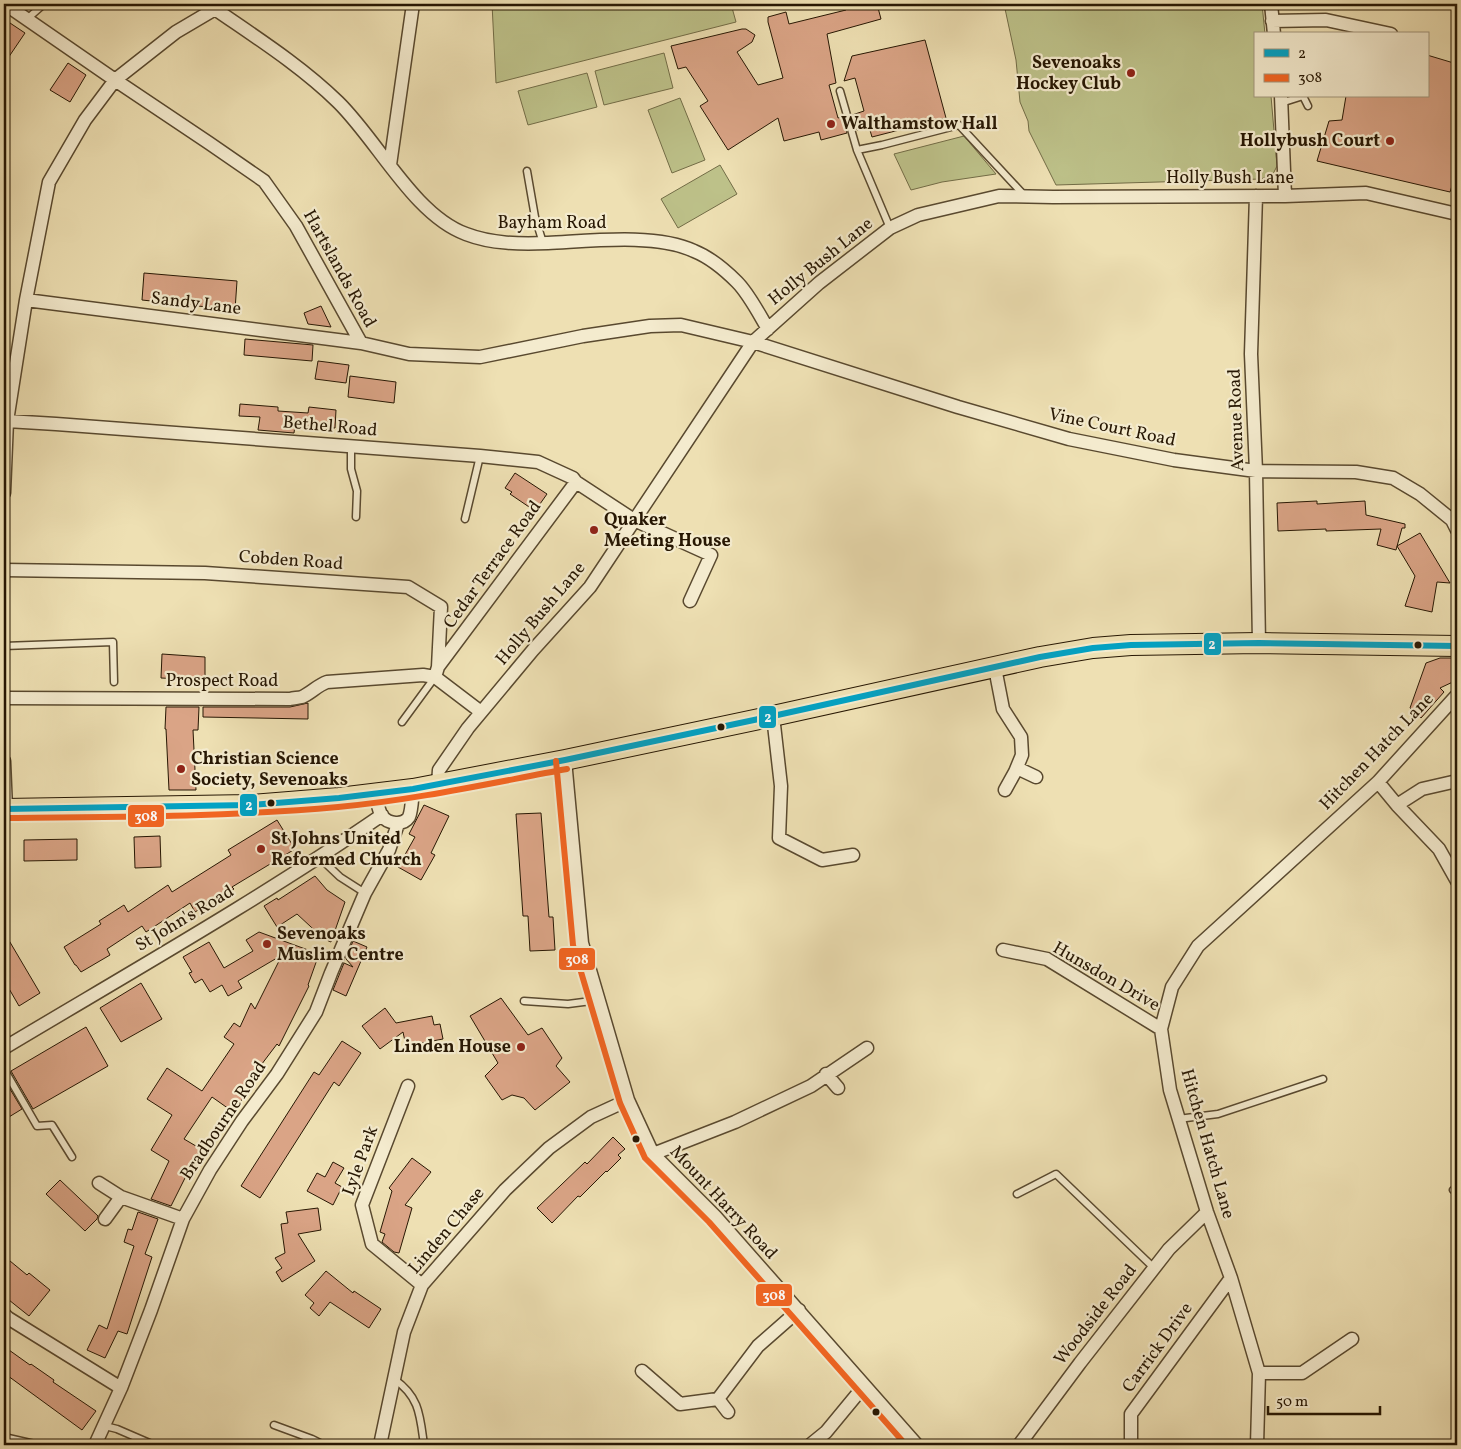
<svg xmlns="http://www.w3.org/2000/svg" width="1461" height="1449" font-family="Vollkorn,serif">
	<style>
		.green { fill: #bdc189; stroke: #726c46 }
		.building { fill: #daa486; stroke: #271703 }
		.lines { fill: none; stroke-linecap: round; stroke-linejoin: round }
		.lane-casing { stroke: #59492f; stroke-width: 9 }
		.street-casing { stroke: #59492f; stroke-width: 15 }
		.primary-casing { stroke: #271703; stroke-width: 22 }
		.lane { stroke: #f4ebce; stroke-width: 6 }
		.street { stroke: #f4ebce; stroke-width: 12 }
		.primary { stroke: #eee0b3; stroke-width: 20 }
		.bus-1-casing { stroke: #f4ebce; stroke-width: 10 }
		.bus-2-casing { stroke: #f4ebce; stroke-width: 10 }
		.bus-1 { stroke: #02a2c4; stroke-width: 6 }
		.bus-2 { stroke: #f26522; stroke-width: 6 }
		.poi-dot { fill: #8f2418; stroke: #f4ebce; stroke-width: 2 }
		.bus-dot { fill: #271703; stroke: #f4ebce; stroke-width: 2 }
		.labels { text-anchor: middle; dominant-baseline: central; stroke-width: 4.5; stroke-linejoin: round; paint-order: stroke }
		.poi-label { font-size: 18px; font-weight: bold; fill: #271703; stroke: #f4ebce; text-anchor: start }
		.street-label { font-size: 18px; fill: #271703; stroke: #f4ebce }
		.line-badge { stroke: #f4ebce; stroke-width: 2 }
		.badge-label { font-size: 14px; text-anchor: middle; font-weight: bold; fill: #fff }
	</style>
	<rect width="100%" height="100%" fill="#eee0b3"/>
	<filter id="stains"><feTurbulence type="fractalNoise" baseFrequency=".004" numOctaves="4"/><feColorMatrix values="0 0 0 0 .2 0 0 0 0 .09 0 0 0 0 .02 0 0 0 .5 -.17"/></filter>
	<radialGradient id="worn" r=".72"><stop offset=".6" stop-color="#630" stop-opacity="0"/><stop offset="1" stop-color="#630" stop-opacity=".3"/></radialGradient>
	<path class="green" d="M492,4H731L736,22L496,83Z
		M1004,4H1262L1265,34H1255V96H1271L1277,166L1273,174L1261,179L1056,185L1029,131L1028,121L1020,102L1016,60Z
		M664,53L673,88L604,105L595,71Z
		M587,73L597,107L528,125L518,91Z
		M680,98L705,160L672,173L648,110Z
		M964,136L996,174L942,182L911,190L894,154Z
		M720,165L737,194L678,228L661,199Z"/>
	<path class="building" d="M844,4H877L881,19L827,34L836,83L829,85L838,118L842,117L847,133L821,140L819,132L784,141L778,118L728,150L700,106L708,101L686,67L678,69L671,46L742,29H746L755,35L752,42L737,52L758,85L783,78L768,22V17L786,12L789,24L846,10Z
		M4,19L25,33L4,64Z
		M925,40L946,118L872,137L869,127L857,130L852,115L864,111L855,78L844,81L852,56Z
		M1427,55L1457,64V170L1450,192L1317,161L1329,121L1342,120L1346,96H1427Z
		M68,63L86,75L70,102L50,90Z
		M144,273L237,281L235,310L142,300Z
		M321,306L331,327L308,324L304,313Z
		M245,339L313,345L312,361L244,355Z
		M318,361L349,365L346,383L315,379Z
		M350,376L396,382L394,403L348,397Z
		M240,404L278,407V411L308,413L309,407L336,410L335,428L295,425L294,433L258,430L260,417L239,416Z
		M515,473L547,494L535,511L510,494L512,492L505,488Z
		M1317,501V504L1365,501L1366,515L1405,524V528H1402L1396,550L1377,545L1381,529L1326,531V529L1278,531L1277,503Z
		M1420,533L1450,583L1437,582L1432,612L1405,606L1415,576L1397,546Z
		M162,654L205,657V680L161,678Z
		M1440,658H1455L1457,662V680L1440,688L1444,692L1421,718L1410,708L1426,663Z
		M308,703V719L203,717V707H290Z
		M166,707H199L198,730H193L196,790H169L166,729H165Z
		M424,805L449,816L431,853L435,855L421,880L398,867L415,837L409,834Z
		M541,813L549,917H553L555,950L530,951L528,916H523L516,814Z
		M277,820L295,849L232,887L234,889L195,912L190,903L146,932L142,926L107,949L110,955L81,972L76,965H75L64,947L101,924L99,921L124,905L128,912L168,885L172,892L231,855L228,850Z
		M160,836L161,867L135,868L134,837Z
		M77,839V860L24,861V840Z
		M315,876L327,890L345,902L331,942L324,939L297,914L277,927L264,906L277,898L278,900Z
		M4,932L40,993L19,1006L4,980Z
		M259,932L319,954L308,985L309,986L279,1046L277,1044L249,1081L253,1084L239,1104L234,1101L229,1109L212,1097L184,1139L201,1149L184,1177L185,1178L171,1206L151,1199L169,1161L151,1150L172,1115L147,1099L167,1068L202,1091L234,1044L224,1037L234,1023L240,1027L251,1003L255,1009L282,955L238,981L242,988L228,996L222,985L210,992L202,979L195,983L189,973L192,972L183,957L209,942L224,968L253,951L246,940Z
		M353,941L367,947L346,996L333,990L344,963L353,967L346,959Z
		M141,983L162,1019L121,1042L100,1008Z
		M501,998L528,1035L542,1028L562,1058L556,1066L570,1082L535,1110L524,1098L512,1095L502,1100L485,1076L498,1063L470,1016Z
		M385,1008L396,1023L432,1016L434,1025L440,1024L443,1039L406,1046L403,1032L380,1049L362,1026Z
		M86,1027L108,1066L33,1109L11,1071Z
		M342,1041L361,1053L339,1086L334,1082L260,1198L241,1186L314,1072L319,1075Z
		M7,1084L22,1109L4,1120V1085Z
		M613,1137L625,1149L618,1155L621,1158L607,1172L606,1171L580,1197L578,1196L552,1223L537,1208L585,1162L587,1164Z
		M412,1158L431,1172L405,1205L412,1208L399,1253L394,1252L382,1242L385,1234L380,1232L392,1191L389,1188Z
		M333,1162L344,1168L335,1183L342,1187L333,1205L307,1191L317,1173L325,1177Z
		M60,1180L98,1216L97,1219L85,1231L46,1194Z
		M318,1208L321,1230L298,1234L315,1261L282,1282L276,1272L282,1268L275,1258L285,1253L281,1224L288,1223L286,1212Z
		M138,1212L158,1219L145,1254L152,1257L127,1334L118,1331L105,1358L87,1350L99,1325L107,1329L134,1246L124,1242L128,1229L132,1230Z
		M4,1256L27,1275L29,1273L50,1290L29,1316L4,1296Z
		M326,1271L353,1293L354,1291L381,1309L369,1328L330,1302L319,1316L310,1308L314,1303L305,1295Z
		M4,1348L8,1351L9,1350L30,1365L31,1364L54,1380L53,1382L96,1411L82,1430L4,1373Z"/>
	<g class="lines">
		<defs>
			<path id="lane" d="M27,19L44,4
				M840,91L857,150
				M1303,96L1308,106
				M1281,103L1303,96
				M527,171L535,217L543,243
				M890,228L857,150L882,145L959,125L1024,195
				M351,447V469L357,491L356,517
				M465,519L480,456
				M4,646L113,642L114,682
				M402,722L435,677
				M320,858L340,877L365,893
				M524,1001L568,1004L599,1000
				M4,1069L37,1126L52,1125L72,1157
				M1178,1119L1218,1114L1323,1079
				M1453,1190L1457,1189
				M1017,1194L1056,1174L1154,1268
				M394,1379C420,1397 420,1416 424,1445
				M274,1425L312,1439L324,1445
				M105,1426L117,1429L154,1445
				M4,1437L39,1445"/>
			<path id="street" d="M5,4L115,80L209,143L264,181L296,226L361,343L409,354L480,357L583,336L650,326L681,325L753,342L958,407L1069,439L1174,460L1256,471L1356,472L1393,478L1420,494L1452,520L1457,530
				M1271,4L1274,34
				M215,9C257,38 301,66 338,102C378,141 414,215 466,234C492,244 520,244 548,243C590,241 656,233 694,251C709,257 725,270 737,282C749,294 759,314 768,329
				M1272,21L1326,20L1391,34
				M1281,96L1285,196
				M390,165L413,4
				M1256,196L1251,354L1256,471L1259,643
				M26,300L361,343
				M7,421L56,424L480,456L538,462L573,478L576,482L634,520L711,555L690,601
				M4,493L7,421L26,300L49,182L85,120L115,80L176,32L215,9L218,4
				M4,570L205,573L408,587L441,607L438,667L435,677L481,712
				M438,667L576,482
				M995,668L1003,709L1021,737L1022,755L1015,772L1005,790
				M4,698L290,699C294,698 298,698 302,697C311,693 318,685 327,682L423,675L435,677
				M773,716L781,786L779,838L822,860L853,855
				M565,760L582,943L628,1100L653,1154L715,1216L917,1445
				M4,761L6,809
				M1017,768L1036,777
				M1378,782L1397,805L1439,849L1457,881
				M438,784L439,770L468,728L533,650L590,587L753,342L819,283L890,228L918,215L999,196L1053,197L1285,196L1366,193L1457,214
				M375,793C377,800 378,810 382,816C388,824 403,826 409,817C412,810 412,797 413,789
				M1397,805L1422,789L1457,781
				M1003,950L1047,959L1161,1029
				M4,1048C131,972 260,899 382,815
				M826,1074L838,1088
				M408,1086L362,1205L372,1244L422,1285
				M653,1154L735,1122L811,1086L867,1048
				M99,1183L121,1197L183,1219
				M105,1219L121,1197
				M4,1314L8,1318L121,1388
				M642,1371L680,1404L718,1399L758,1346L799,1310
				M1259,1373H1302L1352,1339
				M718,1399L728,1412
				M95,1445L121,1388L151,1310L183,1219L210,1170L242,1121L277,1074L316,1012L331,973L365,893L389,850L398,824
				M380,1445L404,1332L422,1285L505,1190L549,1148L591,1117L628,1100
				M810,1445L826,1432L864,1386
				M1019,1445L1080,1363L1169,1249L1207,1212
				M1131,1445V1414L1231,1278
				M1257,1445L1259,1373L1231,1278L1207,1212L1170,1090L1161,1029L1172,987L1198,946L1378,782L1457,695"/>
			<path id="primary" d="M4,809L250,805L339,798L413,789L565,760L773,716L1040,657L1093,648L1131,645L1259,643L1457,646"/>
		</defs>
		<use href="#lane" class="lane-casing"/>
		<use href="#street" class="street-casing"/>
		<use href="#primary" class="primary-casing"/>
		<use href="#lane" class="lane"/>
		<use href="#street" class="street"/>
		<use href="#primary" class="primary"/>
		<defs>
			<path id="bus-1" d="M4,809L250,805L339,798L413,789L565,760L773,716L1040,657L1093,648L1131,645L1259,643L1457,646"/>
			<path id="bus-2" d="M556,761L573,945L620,1103L645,1158L709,1222L906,1445
				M4,818C116,817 227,817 338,807C415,800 491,783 567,769"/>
		</defs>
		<use href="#bus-1" class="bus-1-casing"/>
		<use href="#bus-2" class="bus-2-casing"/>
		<use href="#bus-1" class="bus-1"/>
		<use href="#bus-2" class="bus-2"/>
	</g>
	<g class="poi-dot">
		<circle cx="1131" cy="73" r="5"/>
		<circle cx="831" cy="124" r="5"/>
		<circle cx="1390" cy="141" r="5"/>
		<circle cx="594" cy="530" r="5"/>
		<circle cx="181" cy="769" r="5"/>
		<circle cx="261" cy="849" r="5"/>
		<circle cx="267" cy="944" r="5"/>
		<circle cx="521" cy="1047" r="5"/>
	</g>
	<g class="bus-dot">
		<circle cx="1418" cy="645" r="4.5"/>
		<circle cx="721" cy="727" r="4.5"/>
		<circle cx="271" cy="803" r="4.5"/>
		<circle cx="636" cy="1139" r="4.5"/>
		<circle cx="876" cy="1412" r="4.5"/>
	</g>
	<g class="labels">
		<g class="poi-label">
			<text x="1121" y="63" text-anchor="end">Sevenoaks<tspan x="1121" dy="21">Hockey Club</tspan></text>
			<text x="841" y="124">Walthamstow Hall</text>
			<text x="1380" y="141" text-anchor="end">Hollybush Court</text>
			<text x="604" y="520">Quaker<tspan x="604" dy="21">Meeting House</tspan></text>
			<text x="191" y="759">Christian Science<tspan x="191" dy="21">Society, Sevenoaks</tspan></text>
			<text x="271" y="839">St Johns United<tspan x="271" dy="21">Reformed Church</tspan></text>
			<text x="277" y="934">Sevenoaks<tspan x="277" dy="21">Muslim Centre</tspan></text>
			<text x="511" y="1047" text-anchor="end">Linden House</text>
		</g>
		<g class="street-label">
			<text x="1230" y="178">Holly Bush Lane</text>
			<text x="552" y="223">Bayham Road</text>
			<text transform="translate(821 262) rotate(-39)">Holly Bush Lane</text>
			<text transform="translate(339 269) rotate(61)">Hartslands Road</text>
			<text transform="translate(196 304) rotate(7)">Sandy Lane</text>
			<text transform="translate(1237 420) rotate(-92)">Avenue Road</text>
			<text transform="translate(330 427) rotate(5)">Bethel Road</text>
			<text transform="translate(1112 428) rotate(12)">Vine Court Road</text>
			<text transform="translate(291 561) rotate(4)">Cobden Road</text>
			<text transform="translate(493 565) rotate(-54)">Cedar Terrace Road</text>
			<text transform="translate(541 614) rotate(-50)">Holly Bush Lane</text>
			<text x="222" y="681">Prospect Road</text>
			<text transform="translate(1377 752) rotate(-46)">Hitchen Hatch Lane</text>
			<text transform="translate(185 919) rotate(-31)">St John's Road</text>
			<text transform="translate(1106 977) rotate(30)">Hunsdon Drive</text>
			<text transform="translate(224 1121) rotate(-56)">Bradbourne Road</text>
			<text transform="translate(1207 1144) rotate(74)">Hitchen Hatch Lane</text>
			<text transform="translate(361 1161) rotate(-70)">Lyle Park</text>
			<text transform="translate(723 1203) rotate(47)">Mount Harry Road</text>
			<text transform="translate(447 1231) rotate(-50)">Linden Chase</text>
			<text transform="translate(1096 1315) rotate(-52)">Woodside Road</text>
			<text transform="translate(1158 1348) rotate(-54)">Carrick Drive</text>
		</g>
	</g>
	<g class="line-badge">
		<rect x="1203" y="632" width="19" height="24" rx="5" fill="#02a2c4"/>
		<rect x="758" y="705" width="19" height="24" rx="5" fill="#02a2c4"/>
		<rect x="239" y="793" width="19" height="24" rx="5" fill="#02a2c4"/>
		<rect x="127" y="804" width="38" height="24" rx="5" fill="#f26522"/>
		<rect x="558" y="947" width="38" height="24" rx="5" fill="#f26522"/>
		<rect x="755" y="1283" width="38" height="24" rx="5" fill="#f26522"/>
	</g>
	<g class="badge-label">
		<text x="1212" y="649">2</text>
		<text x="768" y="722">2</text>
		<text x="249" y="810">2</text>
		<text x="146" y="821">308</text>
		<text x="577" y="964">308</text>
		<text x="774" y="1300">308</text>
	</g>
	<rect width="1461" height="1449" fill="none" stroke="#eee0b3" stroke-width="20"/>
	<rect x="5" y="5" width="1451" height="1439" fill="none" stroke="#271703" stroke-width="2.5"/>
	<rect x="10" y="10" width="1441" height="1429" fill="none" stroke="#271703"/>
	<rect x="1254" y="32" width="175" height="65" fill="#f4ebce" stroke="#a2967d"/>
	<rect x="1264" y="49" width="25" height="8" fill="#02a2c4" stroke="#a2967d"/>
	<text x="1298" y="58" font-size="15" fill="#271703">2</text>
	<rect x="1264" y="74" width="25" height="8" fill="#f26522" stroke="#a2967d"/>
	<text x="1298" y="82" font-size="15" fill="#271703">308</text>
	<path d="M1268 1406v8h112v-8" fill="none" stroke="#271703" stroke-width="2.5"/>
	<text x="1276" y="1406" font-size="15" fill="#271703" stroke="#f4ebce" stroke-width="4" paint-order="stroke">50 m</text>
	<rect width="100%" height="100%" filter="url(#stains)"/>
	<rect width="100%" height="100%" fill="url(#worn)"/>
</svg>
